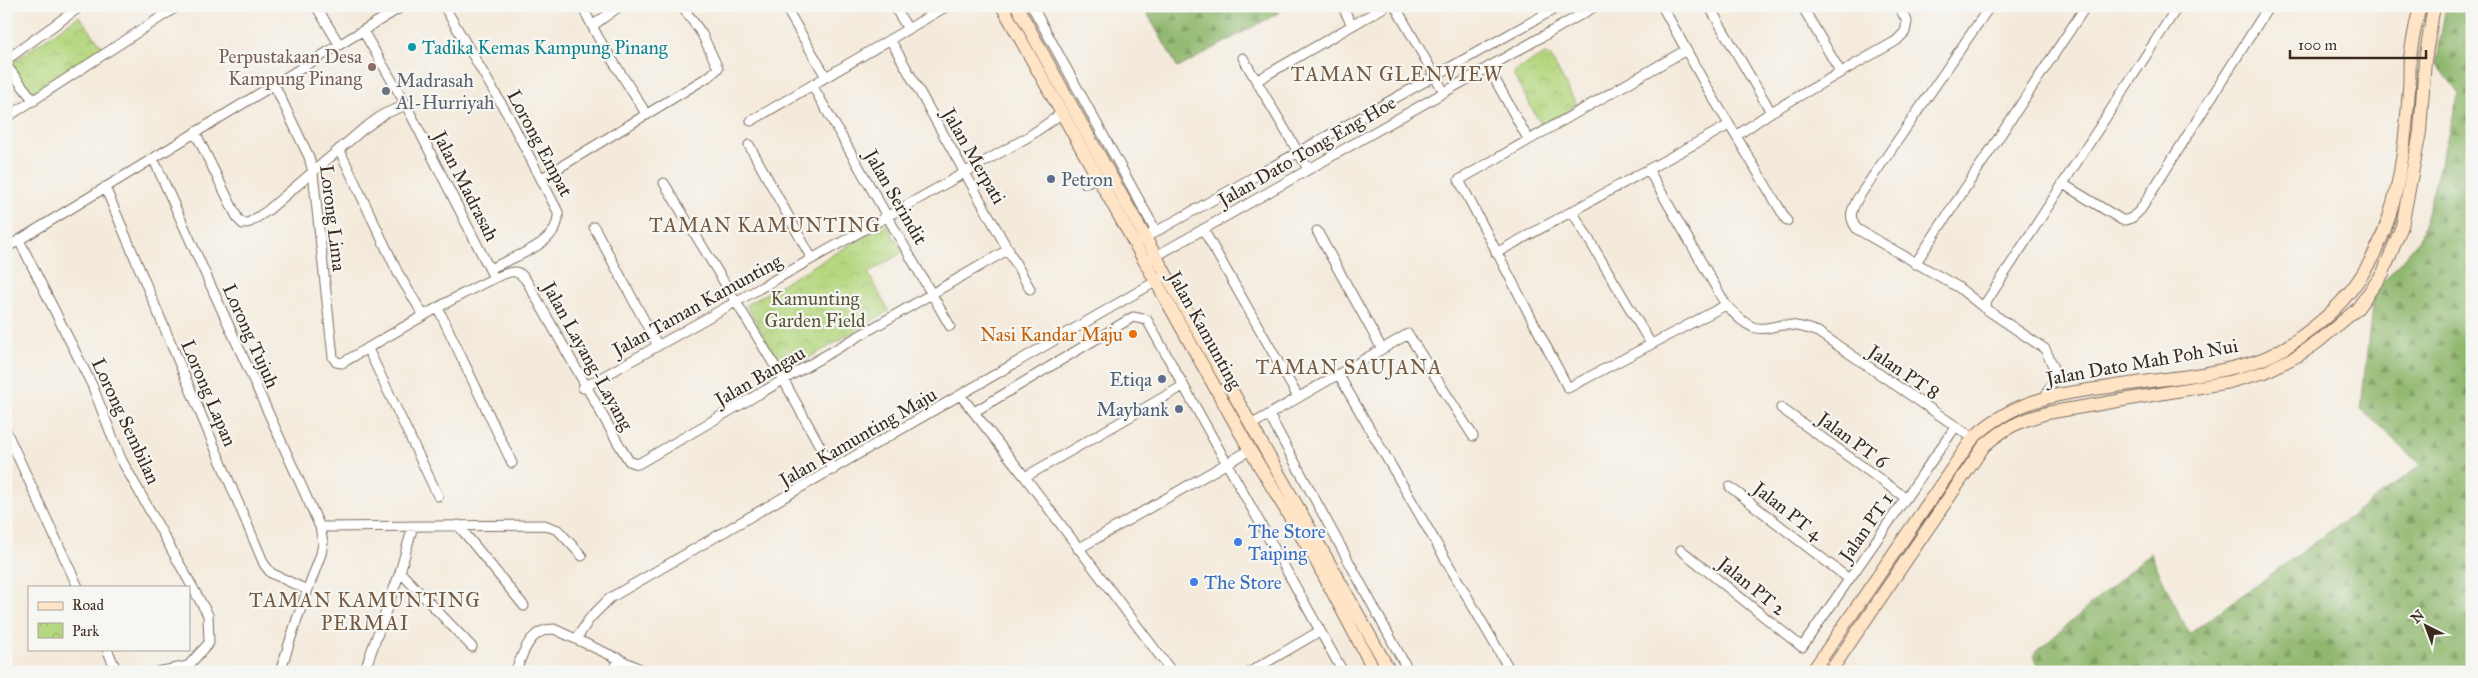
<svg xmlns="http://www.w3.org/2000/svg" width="2478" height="678" font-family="'IM FELL Great Primer',serif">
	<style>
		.forest { fill: url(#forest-firs); stroke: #667146 }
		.park { fill: url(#park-crowns); stroke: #78804e }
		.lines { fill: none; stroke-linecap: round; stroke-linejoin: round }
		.street-casing { stroke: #7c6d60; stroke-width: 11 }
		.secondary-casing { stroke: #7c6d60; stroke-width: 14 }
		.street { stroke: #fff; stroke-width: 9 }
		.secondary { stroke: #ffe4c6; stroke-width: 12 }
		.culture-dot { fill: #0f9aa8; stroke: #f6f6f2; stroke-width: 2 }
		.education-dot { fill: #8d6e63; stroke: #f6f6f2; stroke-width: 2 }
		.worship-dot { fill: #6b7280; stroke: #f6f6f2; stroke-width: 2 }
		.service-dot { fill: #5c6f8a; stroke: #f6f6f2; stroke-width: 2 }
		.food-dot { fill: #e8710a; stroke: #f6f6f2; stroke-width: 2 }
		.shop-dot { fill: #3f7fe0; stroke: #f6f6f2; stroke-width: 2 }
		.labels { text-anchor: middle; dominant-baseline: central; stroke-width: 4.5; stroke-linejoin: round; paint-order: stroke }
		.culture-label { font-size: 19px; fill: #0d838f; stroke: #f6f6f2; text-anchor: start }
		.education-label { font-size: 19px; fill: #785e54; stroke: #f6f6f2; text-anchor: end }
		.worship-label { font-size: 19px; fill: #5b616d; stroke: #f6f6f2; text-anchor: start }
		.street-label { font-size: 19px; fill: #3b2a1e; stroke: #f6f6f2 }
		.service-label { font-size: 19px; fill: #4e5e75; stroke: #f6f6f2; text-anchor: end }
		.park-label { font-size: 19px; fill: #5a5536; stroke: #f6f6f2 }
		.food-label { font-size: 19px; fill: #c56008; stroke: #f6f6f2; text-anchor: end }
		.shop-label { font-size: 19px; fill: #366cbe; stroke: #f6f6f2; text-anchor: start }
		.neighbourhood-label { font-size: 20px; letter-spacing: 1px; fill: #765a40; stroke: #f6f6f2 }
	</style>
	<defs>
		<pattern id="forest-firs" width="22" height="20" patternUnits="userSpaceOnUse" patternTransform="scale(1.25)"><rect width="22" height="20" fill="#90b86e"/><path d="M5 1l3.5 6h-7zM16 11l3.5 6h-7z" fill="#77965a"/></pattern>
		<pattern id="park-crowns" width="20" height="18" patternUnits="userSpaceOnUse" patternTransform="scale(1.25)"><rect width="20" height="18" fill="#b5d77f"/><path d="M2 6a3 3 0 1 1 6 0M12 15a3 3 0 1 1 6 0" fill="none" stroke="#9db96d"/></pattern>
	</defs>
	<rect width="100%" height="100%" fill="#f6f6f2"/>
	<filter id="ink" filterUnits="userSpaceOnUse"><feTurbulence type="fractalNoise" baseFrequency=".02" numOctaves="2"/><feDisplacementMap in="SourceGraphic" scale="10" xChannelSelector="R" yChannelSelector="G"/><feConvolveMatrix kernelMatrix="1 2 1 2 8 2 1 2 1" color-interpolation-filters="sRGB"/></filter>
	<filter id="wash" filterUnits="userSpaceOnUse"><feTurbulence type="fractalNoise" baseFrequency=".0096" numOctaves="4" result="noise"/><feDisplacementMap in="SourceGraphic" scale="20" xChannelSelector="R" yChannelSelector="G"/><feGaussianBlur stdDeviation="1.12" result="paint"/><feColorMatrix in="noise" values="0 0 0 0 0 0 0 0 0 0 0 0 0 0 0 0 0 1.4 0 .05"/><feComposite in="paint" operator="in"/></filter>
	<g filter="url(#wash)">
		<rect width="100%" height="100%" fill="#f4eadb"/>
		<path class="forest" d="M1143,6H1278L1280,12L1178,68Z
			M2446,6H2472V672H2042L2033,655L2150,553L2189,634L2421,465L2361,409L2373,294L2420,239L2459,94L2436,64Z"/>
		<path class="park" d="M79,16L107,53L34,101L7,66Z
			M1545,54L1550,56L1577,105L1542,126L1514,76L1515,71Z
			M886,224L903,252L868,273L889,311L785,372L746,305Z"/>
	</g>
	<g filter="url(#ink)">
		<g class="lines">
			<defs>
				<path id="street" d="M316,6L339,44
					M444,6L509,117L558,212C561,244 514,256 490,269
					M582,6L599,39L647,115
					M785,6L826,77
					M894,6L908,29
					M1032,6L1156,231
					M1342,6L1352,25
					M1395,6L1444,92
					M1662,6L1706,86L1787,221
					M1709,6L1771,112
					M1802,6L1841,73
					M1990,6L1858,198C1851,211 1848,217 1857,229L1958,287L1983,307L2045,349L2053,366V381L2045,397
					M592,26L620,6
					M363,31L405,103L492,274
					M890,39L1030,289
					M1243,58L1308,169
					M6,60L81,6
					M6,65L34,101
					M1488,67L1528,139
					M1256,81L1386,6
					M274,84L309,157L313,173L333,357L336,362L342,363C366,350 499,268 515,272C522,273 526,280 529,285L621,448L629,461L638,464L1009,249
					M812,85L950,326
					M6,118L178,6
					M751,121L947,6
					M195,132L238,219L243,224L250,222L267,211L362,130L384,114L406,105
					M1736,136L1771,112L1896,41L1905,32L1907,21L1898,6
					M749,145L812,259
					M339,149L398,273L424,316
					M153,158L320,527L323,543L321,554L297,619L280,672
					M1648,169L1726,305L1568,388L1459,180L1686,50
					M542,178L711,75L718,68L702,34L682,6
					M664,183L784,381L833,470
					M1085,183L1097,177
					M2063,184L2122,220C2131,221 2135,215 2141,209L2269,6
					M105,187L264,564L271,573L307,590
					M1572,211L1651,344
					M594,227L658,346
					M1203,229L1298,397
					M1317,231L1382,349
					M19,240L92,385L121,459L208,615L209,643L188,666L186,672
					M1141,240L1560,6
					M6,248L403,6
					M1496,253L1729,125
					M1151,259L1596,6
					M1915,264L2086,6
					M1726,305C1734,313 1742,323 1753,327C1763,331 1773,326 1783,325C1795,324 1807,328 1818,332L1973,438
					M1983,307L2178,6
					M438,308L512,463
					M368,349L438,496
					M1338,374L1511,672
					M583,388L1028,137L1061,114
					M961,396L1025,477L1172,672
					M1781,408L1906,498
					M974,412L1133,317L1147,320L1343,672
					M1269,415L1409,672
					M1251,425L1408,334L1473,436
					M6,431L78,587
					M1025,477L1183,386
					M1730,487L1849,579
					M458,525L524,606
					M320,527L544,525L558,530L582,556
					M1078,549L1250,450
					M1681,550L1802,647L1956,426
					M400,572L472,647
					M577,638L590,618L610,598L1160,279
					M107,649L117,672
					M157,672L188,666
					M364,672L400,572L413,526
					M515,672C524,652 529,629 554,629L647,672
					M613,672L619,658
					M1250,672L1320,631"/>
				<path id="secondary" d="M1002,6L1250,450L1315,559L1375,672
					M1017,6C1138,230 1267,449 1390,672
					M1812,672L1973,438C2019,395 2064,394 2123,385C2167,378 2214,375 2257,361C2278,354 2298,340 2315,326C2391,267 2403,180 2409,89C2410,79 2409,68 2410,58C2412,41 2416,23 2420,6
					M1830,672L1984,446C2005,427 2020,421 2047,413L2229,382L2265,372L2299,355L2318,342L2357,309L2383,273L2402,226L2420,132L2425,60L2434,6"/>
			</defs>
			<use href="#street" class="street-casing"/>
			<use href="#secondary" class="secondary-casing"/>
			<use href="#street" class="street"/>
			<use href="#secondary" class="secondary"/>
		</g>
	</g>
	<circle class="culture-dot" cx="412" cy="47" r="5"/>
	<circle class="education-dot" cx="372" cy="67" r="5"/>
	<circle class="worship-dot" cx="386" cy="91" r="5"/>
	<g class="service-dot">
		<circle cx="1051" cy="179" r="5"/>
		<circle cx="1162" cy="379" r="5"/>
		<circle cx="1179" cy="409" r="5"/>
	</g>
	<circle class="food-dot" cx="1133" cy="334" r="5"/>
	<g class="shop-dot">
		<circle cx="1238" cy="542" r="5"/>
		<circle cx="1194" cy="582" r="5"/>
	</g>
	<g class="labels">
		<g class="culture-label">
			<text x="422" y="47">Tadika Kemas Kampung Pinang</text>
		</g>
		<g class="education-label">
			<text x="362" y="56">Perpustakaan Desa<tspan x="362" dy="22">Kampung Pinang</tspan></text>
		</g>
		<g class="worship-label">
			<text x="396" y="80">Madrasah<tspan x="396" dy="22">Al-Hurriyah</tspan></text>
		</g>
		<g class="street-label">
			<text transform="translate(540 143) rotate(62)">Lorong Empat</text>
			<text transform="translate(1307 151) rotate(-30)">Jalan Dato Tong Eng Hoe</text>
			<text transform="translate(974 156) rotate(60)">Jalan Merpati</text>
			<text transform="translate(466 186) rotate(63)">Jalan Madrasah</text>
			<text transform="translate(896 197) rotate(60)">Jalan Serindit</text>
			<text transform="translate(333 218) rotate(83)">Lorong Lima</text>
			<text transform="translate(697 305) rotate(-29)">Jalan Taman Kamunting</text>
			<text transform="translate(1205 330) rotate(61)">Jalan Kamunting</text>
			<text transform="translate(251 336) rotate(66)">Lorong Tujuh</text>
			<text transform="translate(588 356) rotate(61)">Jalan Layang-Layang</text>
			<text transform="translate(2142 362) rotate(-10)">Jalan Dato Mah Poh Nui</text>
			<text transform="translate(1904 372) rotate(34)">Jalan PT 8</text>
			<text transform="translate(760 376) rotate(-30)">Jalan Bangau</text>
			<text transform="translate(209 393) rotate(67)">Lorong Lapan</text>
			<text transform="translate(126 421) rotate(65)">Lorong Sembilan</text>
			<text transform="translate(858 437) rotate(-30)">Jalan Kamunting Maju</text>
			<text transform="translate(1853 440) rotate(36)">Jalan PT 6</text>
			<text transform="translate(1788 511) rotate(38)">Jalan PT 4</text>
			<text transform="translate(1866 527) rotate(-55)">Jalan PT 1</text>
			<text transform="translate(1752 586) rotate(39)">Jalan PT 2</text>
		</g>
		<g class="service-label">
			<text x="1061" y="179" text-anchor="start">Petron</text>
			<text x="1152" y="379">Etiqa</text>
			<text x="1169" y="409">Maybank</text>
		</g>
		<g class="park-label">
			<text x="815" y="298">Kamunting<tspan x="815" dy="22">Garden Field</tspan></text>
		</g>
		<g class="food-label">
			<text x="1123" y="334">Nasi Kandar Maju</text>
		</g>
		<g class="shop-label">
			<text x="1248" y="531">The Store<tspan x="1248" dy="22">Taiping</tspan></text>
			<text x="1204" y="582">The Store</text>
		</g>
		<g class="neighbourhood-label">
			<text x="1397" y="74">TAMAN GLENVIEW</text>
			<text x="765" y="225">TAMAN KAMUNTING</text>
			<text x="1349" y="367">TAMAN SAUJANA</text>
			<text x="365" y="600">TAMAN KAMUNTING<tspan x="365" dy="23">PERMAI</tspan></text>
		</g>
	</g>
	<rect width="2478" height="678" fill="none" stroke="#f6f6f2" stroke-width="25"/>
	<rect x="28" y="586" width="162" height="65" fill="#f6f6f2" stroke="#aba49d"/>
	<rect x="38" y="602" width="25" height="8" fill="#ffe4c6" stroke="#aba49d"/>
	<text x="72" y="610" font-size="15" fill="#3b2a1e">Road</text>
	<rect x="38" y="623" width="25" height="15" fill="url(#park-crowns)" stroke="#aba49d"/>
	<text x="72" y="636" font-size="15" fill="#3b2a1e">Park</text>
	<g transform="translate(2426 626) rotate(318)" stroke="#f6f6f2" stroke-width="4" paint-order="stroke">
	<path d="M0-4L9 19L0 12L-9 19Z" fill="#3b2a1e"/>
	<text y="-8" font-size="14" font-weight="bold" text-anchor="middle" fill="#3b2a1e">N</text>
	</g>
	<path d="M2290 50v8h136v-8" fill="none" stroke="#3b2a1e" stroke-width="2.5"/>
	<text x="2298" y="50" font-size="15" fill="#3b2a1e" stroke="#f6f6f2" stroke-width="4" paint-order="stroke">100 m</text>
</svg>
